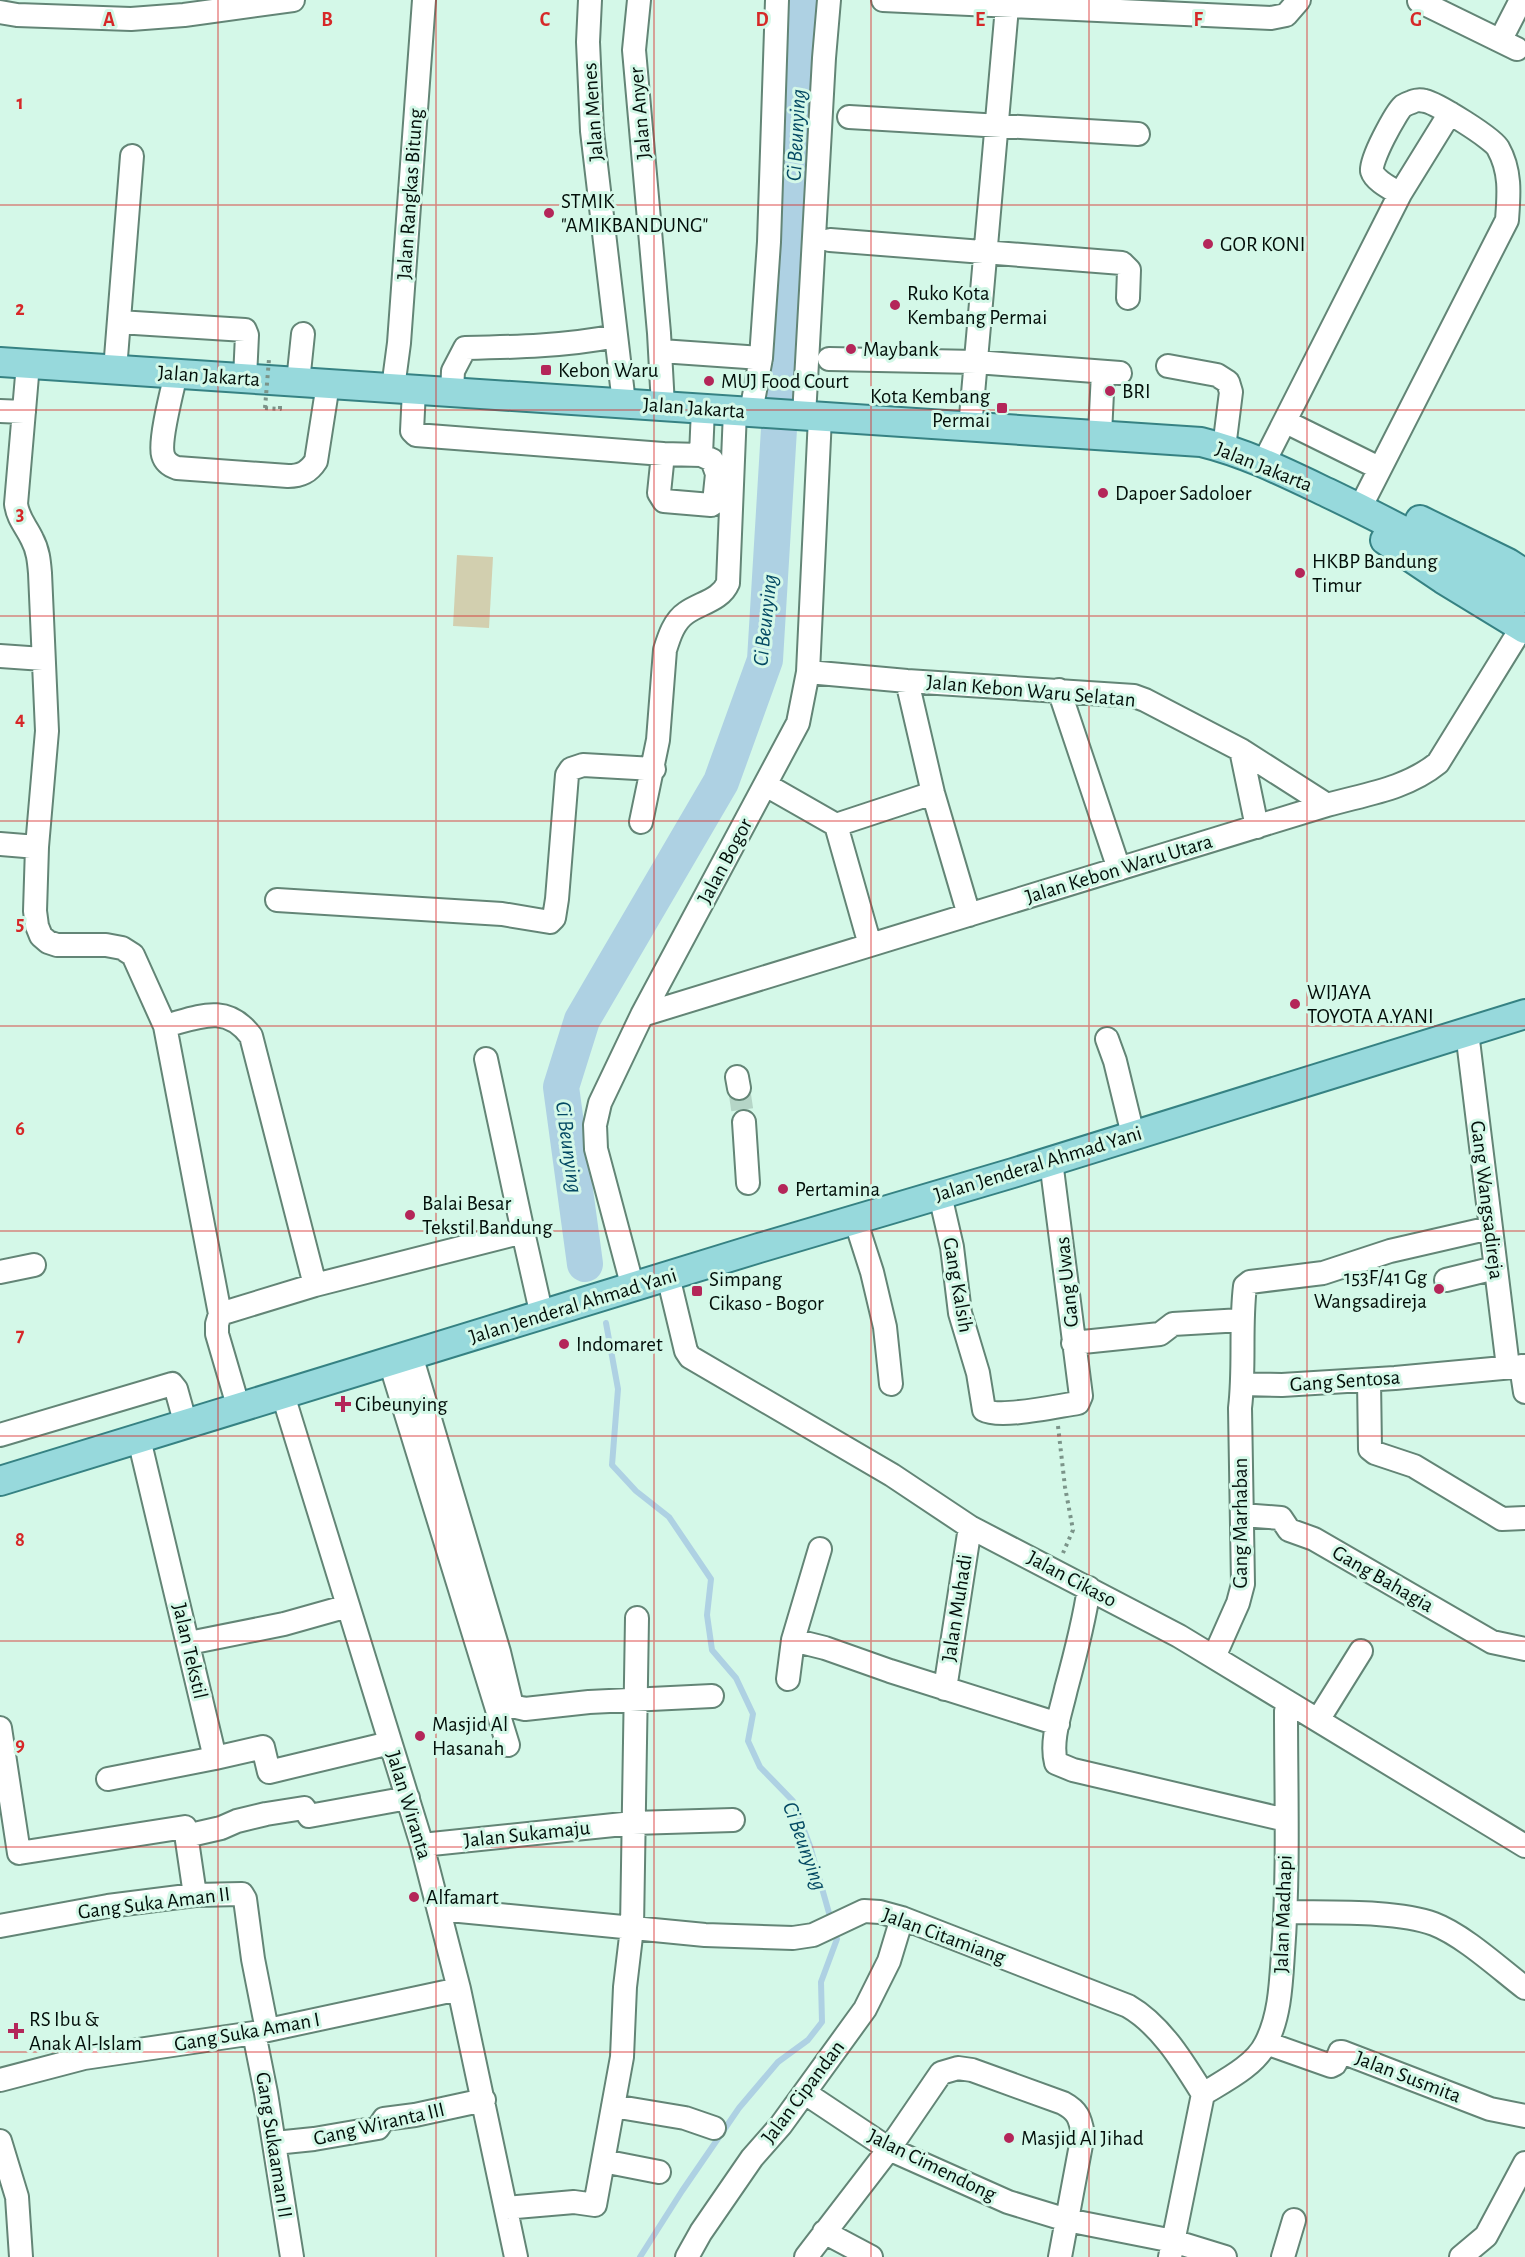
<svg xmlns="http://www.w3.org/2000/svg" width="1525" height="2257" font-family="'Alegreya Sans',sans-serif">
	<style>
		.grass { fill: #d2cfaf }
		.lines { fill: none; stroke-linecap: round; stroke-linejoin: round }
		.stream { stroke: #aed1e3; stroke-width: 6 }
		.river { stroke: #aed1e3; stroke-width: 36 }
		.minor-tunnel { stroke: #b5d5c7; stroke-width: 22; stroke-dasharray: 22 11; stroke-linecap: butt }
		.minor-casing { stroke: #638576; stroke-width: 26 }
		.major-casing { stroke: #368283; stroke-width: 32 }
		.path { stroke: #7b9489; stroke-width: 4; stroke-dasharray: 3 4.5; stroke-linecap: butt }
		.minor { stroke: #fff; stroke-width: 22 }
		.major { stroke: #97d9dc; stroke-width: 28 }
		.path-bridge { stroke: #7b9489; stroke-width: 4; stroke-dasharray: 3 4.5; stroke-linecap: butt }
		.grid { fill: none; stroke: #d62828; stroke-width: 1.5; stroke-opacity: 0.55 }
		.poi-dot { fill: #b42659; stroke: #d4f8e8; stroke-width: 2 }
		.labels { text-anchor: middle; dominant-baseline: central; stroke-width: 6; stroke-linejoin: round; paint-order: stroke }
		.street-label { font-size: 21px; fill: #030f0a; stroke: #d4f8e8 }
		.poi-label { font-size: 21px; fill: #030f0a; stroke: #d4f8e8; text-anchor: start }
		.water-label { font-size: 22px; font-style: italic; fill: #044963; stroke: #d4f8e8 }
		.grid-label { font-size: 20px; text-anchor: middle; font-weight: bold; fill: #d62828; stroke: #d4f8e8; stroke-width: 6; stroke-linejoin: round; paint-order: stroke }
	</style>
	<rect width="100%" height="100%" fill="#d4f8e8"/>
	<path class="grass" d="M457,555L493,557L489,628L453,626Z"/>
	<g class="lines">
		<path class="stream" d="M606,1323L618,1389L612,1465L636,1491L669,1517L711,1579L707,1615L712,1650L736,1678L753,1714L748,1741L760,1767L793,1801L810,1846L831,1920
			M640,2257L682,2191L739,2108L778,2062L808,2040L822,2022L821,1982L837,1939L834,1930"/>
		<path class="river" d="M585,1264L561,1087L582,1020L721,782L765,660L805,0"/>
		<path class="minor-tunnel" d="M739,1088L744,1122"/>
		<defs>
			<path id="minor" d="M590,0L588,42L592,131L624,403
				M639,0L634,50L659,333L663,406
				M883,0L1271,18L1286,15L1299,0
				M1419,1L1517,49
				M0,12L17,15L131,19L184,15L293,0
				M1501,39L1521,0
				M849,117L1138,134
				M830,240L1122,263L1129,270L1128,298
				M119,322L245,330L247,335L245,378
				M661,351L761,358
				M829,359L976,362L1120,373
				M28,364L16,504C18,519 26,526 32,539C38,550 39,561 40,573L47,731L37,847L35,911L37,926L41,936L48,942L57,945H106L122,948L133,955L165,1026L220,1314
				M1168,366L1217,375L1228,382L1231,392L1224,448
				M115,370L132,156
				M176,374C172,391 159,441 163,455C165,462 171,466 177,468L288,476C301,476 309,472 316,461L328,384
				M298,382L303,334
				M393,388L399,343L424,0
				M414,390L412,431L416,435L663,454L701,455L703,409
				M452,392L453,371L465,348C516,347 566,346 616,336
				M0,411L24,412
				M751,412L761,358L769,242L777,0
				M804,416L824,58L829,0
				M1286,422L1379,468
				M970,428L1007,7
				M1100,434L1103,372
				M663,454L659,493L664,501L711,505L714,503L717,474L712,460L701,455
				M1264,462L1400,194L1450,113
				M1360,508L1507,220C1509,194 1511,171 1498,148C1494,139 1436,103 1425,101C1421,100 1415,100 1412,102C1409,103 1406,104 1403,106C1396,112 1369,162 1372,171C1375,181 1392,189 1400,194
				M0,656L43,659
				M808,672L907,681L1134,696L1145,700L1241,750L1327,805
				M907,681L933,793L969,915
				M1059,690L1119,869
				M1241,750L1257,827
				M766,785L836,825L870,945
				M641,822L658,740L665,650C669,637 674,621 686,613C700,603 721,600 728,583L735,411
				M836,825L933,793
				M0,844L37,847
				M277,900L502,914L550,922L554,918L557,899L567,775L571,769L583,765L654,769
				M642,1015L1327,805C1366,794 1406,789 1438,763L1522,627
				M165,1026C199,1017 226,1003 251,1036L315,1285
				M1467,1032L1508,1367
				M1107,1039L1115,1061L1133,1135
				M486,1059L523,1232
				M737,1077L739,1088
				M744,1122L748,1183
				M940,1195L952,1247L960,1313L978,1373L984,1410C1000,1419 1057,1406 1078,1403L1081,1396L1051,1161
				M855,1219L872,1272L885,1327L891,1384
				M0,1272L34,1265
				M668,1276L686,1351L690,1357L892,1475L970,1527L1179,1636L1525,1846
				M1446,1280L1495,1268
				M633,1288L596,1149L595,1125L600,1103L642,1015L798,723L808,672L820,417
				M1073,1343L1160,1334L1173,1324L1242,1320
				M411,1355L499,1652L512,1706L525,1709L589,1702L712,1696
				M390,1362L508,1745
				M1521,1366L1525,1392
				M1369,1380L1370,1449L1375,1453L1414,1466L1502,1519L1525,1518
				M1243,1384L1282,1385L1395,1378L1525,1366
				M283,1395L422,1845L459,1989L516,2257
				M239,1409L217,1334V1324L220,1314L315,1285L523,1232L542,1316
				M0,1435L172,1384L176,1389L186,1425
				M1242,1515L1281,1518L1289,1530L1314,1539L1492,1642L1525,1649
				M1089,1588C1084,1622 1075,1656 1066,1689C1061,1712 1050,1740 1056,1763L1073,1770L1286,1820
				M793,1640L825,1648L890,1671L1058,1724
				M189,1643L284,1624L348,1606
				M1214,1657L1238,1603L1243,1584L1240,1408C1245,1367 1240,1327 1245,1286L1250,1282L1323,1273L1390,1251L1490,1228
				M788,1679L793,1640L820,1549
				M945,1689L970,1527
				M1318,1720L1361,1651
				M0,1728L19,1853L185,1827L195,1895
				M215,1758L263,1747L269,1772L390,1743
				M108,1779L215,1758L139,1439
				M186,1836L221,1828L237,1821L266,1814L304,1808L309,1816L408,1798
				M422,1845L633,1823L733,1820
				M439,1909L705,1935L793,1938L813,1935L864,1911L880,1912L902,1918L1128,2006C1161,2025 1183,2062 1203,2094L1170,2257
				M1286,1912C1328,1913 1396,1910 1434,1924C1463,1935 1499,1968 1525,1988
				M0,1926L108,1906L195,1895L242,1894L245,1899L253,1959L267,2030
				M254,2033L266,2093L292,2257
				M1266,2043L1331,2066L1335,2064L1340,2052H1342L1490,2109L1525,2116
				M0,2080L84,2058L254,2033L459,1989
				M805,2093L889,2149L1008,2202L1067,2220L1173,2241L1225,2257
				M1203,2094C1224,2081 1255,2066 1266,2043C1280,2016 1281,1983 1283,1953C1289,1873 1286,1792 1286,1711L1289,1703
				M613,2106L685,2118L714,2128
				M0,2141L17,2197L21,2257
				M275,2143L314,2139L378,2128L384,2119L415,2115L484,2100
				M603,2161L659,2172
				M506,2208L574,2202L595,2205L622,2057L625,1987L632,1928L637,1618
				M824,2232L871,2257
				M687,2257L701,2232L752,2158L781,2125L865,2009L889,1961L902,1918
				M806,2257L889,2149L941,2073L958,2068L972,2070L1063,2103C1078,2111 1080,2118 1083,2134L1060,2257
				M1283,2257L1294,2220
				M1461,2257L1486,2236L1525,2163"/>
			<path id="major" d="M0,362L1201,442C1246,453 1286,473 1328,493C1395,525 1461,561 1525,598
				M1420,520L1508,563L1525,574
				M1385,540L1443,579L1525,629
				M0,1481L759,1248L1013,1173L1525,1014"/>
		</defs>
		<use href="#minor" class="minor-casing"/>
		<use href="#major" class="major-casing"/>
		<path class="path" d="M265,408L280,409V404
			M1058,1426L1065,1487L1073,1530L1063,1553"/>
		<use href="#minor" class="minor"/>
		<use href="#major" class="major"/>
		<path class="path-bridge" d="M265,408L269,359"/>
	</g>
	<path class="grid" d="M218,0V2257M436,0V2257M654,0V2257M871,0V2257M1089,0V2257M1307,0V2257M0,205H1525M0,410H1525M0,616H1525M0,821H1525M0,1026H1525M0,1231H1525M0,1436H1525M0,1641H1525M0,1847H1525M0,2052H1525"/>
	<g class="poi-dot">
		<circle cx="549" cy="213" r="6"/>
		<circle cx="1208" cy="244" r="6"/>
		<circle cx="895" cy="305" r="6"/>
		<circle cx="851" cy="349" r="6"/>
		<rect x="540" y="364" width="12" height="12" rx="3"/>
		<circle cx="709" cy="381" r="6"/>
		<circle cx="1110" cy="391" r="6"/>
		<rect x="996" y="402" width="12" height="12" rx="3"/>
		<circle cx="1103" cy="493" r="6"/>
		<circle cx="1300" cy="573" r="6"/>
		<circle cx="1295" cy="1004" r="6"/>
		<circle cx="783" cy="1189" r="6"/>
		<circle cx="410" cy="1215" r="6"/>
		<circle cx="1439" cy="1289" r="6"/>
		<rect x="691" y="1285" width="12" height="12" rx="3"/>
		<circle cx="564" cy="1344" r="6"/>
		<path d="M340 1395h6v6h6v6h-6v6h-6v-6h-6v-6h6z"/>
		<circle cx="420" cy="1736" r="6"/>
		<circle cx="414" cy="1897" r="6"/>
		<path d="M13 2022h6v6h6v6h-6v6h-6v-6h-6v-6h6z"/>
		<circle cx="1009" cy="2138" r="6"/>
	</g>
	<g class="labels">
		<g class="street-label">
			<text transform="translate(593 112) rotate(-94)">Jalan Menes</text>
			<text transform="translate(640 113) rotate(-95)">Jalan Anyer</text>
			<text transform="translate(410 194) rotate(-86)">Jalan Rangkas Bitung</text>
			<text transform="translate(209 376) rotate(4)">Jalan Jakarta</text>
			<text transform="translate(694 408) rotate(4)">Jalan Jakarta</text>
			<text transform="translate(1264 467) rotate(22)">Jalan Jakarta</text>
			<text transform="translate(1031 691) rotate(5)">Jalan Kebon Waru Selatan</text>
			<text transform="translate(725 861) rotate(-62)">Jalan Bogor</text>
			<text transform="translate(1119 869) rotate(-17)">Jalan Kebon Waru Utara</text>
			<text transform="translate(1038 1164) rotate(-17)">Jalan Jenderal Ahmad Yani</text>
			<text transform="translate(1487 1200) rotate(83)">Gang Wangsadireja</text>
			<text transform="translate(1067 1282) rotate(-96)">Gang Uwas</text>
			<text transform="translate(958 1285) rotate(80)">Gang Kalsih</text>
			<text transform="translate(573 1306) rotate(-17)">Jalan Jenderal Ahmad Yani</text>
			<text transform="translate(1345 1381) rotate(-4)">Gang Sentosa</text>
			<text transform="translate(1240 1523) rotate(-90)">Gang Marhaban</text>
			<text transform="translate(1072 1579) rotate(28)">Jalan Cikaso</text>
			<text transform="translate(1383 1579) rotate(30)">Gang Bahagia</text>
			<text transform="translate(957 1608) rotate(-81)">Jalan Muhadi</text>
			<text transform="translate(190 1651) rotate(77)">Jalan Tekstil</text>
			<text transform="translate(409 1805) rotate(73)">Jalan Wiranta</text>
			<text transform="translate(527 1834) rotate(-6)">Jalan Sukamaju</text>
			<text transform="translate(154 1903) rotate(-7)">Gang Suka Aman II</text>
			<text transform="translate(1283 1914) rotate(-88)">Jalan Madhapi</text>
			<text transform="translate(944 1936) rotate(20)">Jalan Citamiang</text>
			<text transform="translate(247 2032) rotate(-10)">Gang Suka Aman I</text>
			<text transform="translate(1408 2077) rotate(21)">Jalan Susmita</text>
			<text transform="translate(803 2092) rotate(-53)">Jalan Cipandan</text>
			<text transform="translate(379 2124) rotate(-13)">Gang Wiranta III</text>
			<text transform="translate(274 2145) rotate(81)">Gang Sukaaman II</text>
			<text transform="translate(932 2165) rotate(26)">Jalan Cimendong</text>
		</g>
		<g class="poi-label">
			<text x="561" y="201">STMIK<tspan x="561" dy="24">"AMIKBANDUNG"</tspan></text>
			<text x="1220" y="244">GOR KONI</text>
			<text x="907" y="293">Ruko Kota<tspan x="907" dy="24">Kembang Permai</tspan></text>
			<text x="863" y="349">Maybank</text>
			<text x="558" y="370">Kebon Waru</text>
			<text x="721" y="381">MUJ Food Court</text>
			<text x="1122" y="391">BRI</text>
			<text x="990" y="396" text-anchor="end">Kota Kembang<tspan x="990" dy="24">Permai</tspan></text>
			<text x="1115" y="493">Dapoer Sadoloer</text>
			<text x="1312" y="561">HKBP Bandung<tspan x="1312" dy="24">Timur</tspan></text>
			<text x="1307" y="992">WIJAYA<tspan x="1307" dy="24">TOYOTA A.YANI</tspan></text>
			<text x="795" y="1189">Pertamina</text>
			<text x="422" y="1203">Balai Besar<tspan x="422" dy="24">Tekstil Bandung</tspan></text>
			<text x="1427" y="1277" text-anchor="end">153F/41 Gg<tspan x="1427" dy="24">Wangsadireja</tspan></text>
			<text x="709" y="1279">Simpang<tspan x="709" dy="24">Cikaso - Bogor</tspan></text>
			<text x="576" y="1344">Indomaret</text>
			<text x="355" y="1404">Cibeunying</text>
			<text x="432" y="1724">Masjid Al<tspan x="432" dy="24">Hasanah</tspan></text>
			<text x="426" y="1897">Alfamart</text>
			<text x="29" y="2019">RS Ibu &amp;<tspan x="29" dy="24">Anak Al-Islam</tspan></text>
			<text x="1021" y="2138">Masjid Al Jihad</text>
		</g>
		<g class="water-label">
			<text transform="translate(796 135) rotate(-87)">Ci Beunying</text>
			<text transform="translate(765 620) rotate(-84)">Ci Beunying</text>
			<text transform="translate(569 1147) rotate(82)">Ci Beunying</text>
			<text transform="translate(805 1846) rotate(70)">Ci Beunying</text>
		</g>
	</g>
	<g class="grid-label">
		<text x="109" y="26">A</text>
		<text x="327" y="26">B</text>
		<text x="545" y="26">C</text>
		<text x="762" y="26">D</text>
		<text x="980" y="26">E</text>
		<text x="1198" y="26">F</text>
		<text x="1416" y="26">G</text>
		<text x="20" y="109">1</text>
		<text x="20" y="315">2</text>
		<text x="20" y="520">3</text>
		<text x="20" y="725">4</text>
		<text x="20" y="930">5</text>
		<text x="20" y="1135">6</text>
		<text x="20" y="1341">7</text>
		<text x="20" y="1546">8</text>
		<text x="20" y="1751">9</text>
	</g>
</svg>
